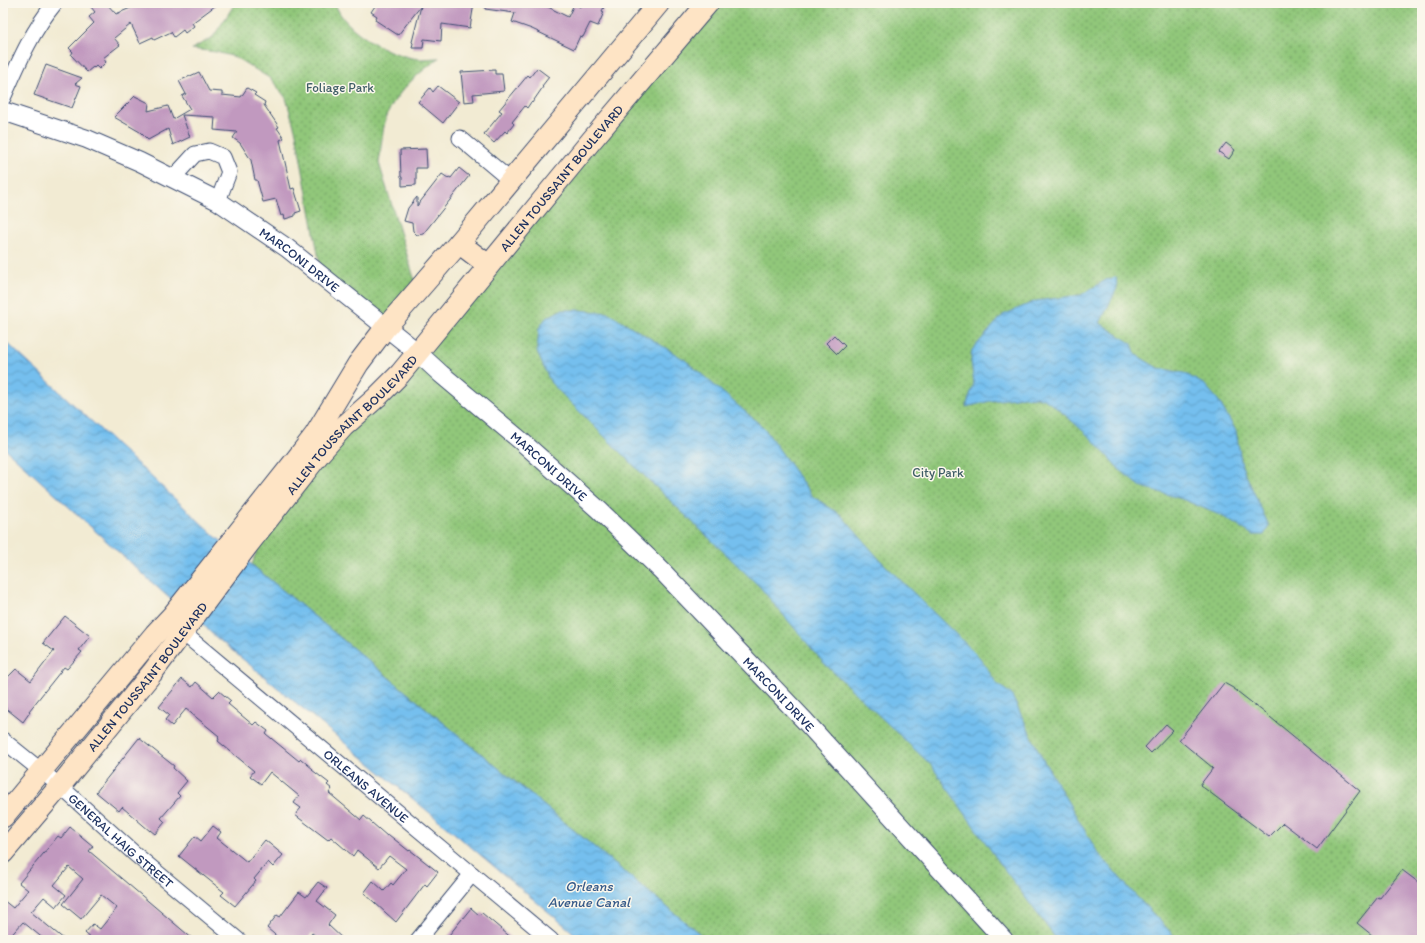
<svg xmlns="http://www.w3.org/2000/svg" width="1425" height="943" font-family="Itim,sans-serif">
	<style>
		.park { fill: url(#park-dots); stroke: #567b6c }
		.water { fill: url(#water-waves); stroke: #4877a6 }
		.building { fill: #c199bf }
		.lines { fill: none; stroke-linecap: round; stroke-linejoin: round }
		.minor-casing { stroke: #3b4b70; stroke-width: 17 }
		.tertiary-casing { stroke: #3b4b70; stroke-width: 20 }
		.secondary-casing { stroke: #3b4b70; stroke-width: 23 }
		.minor { stroke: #fff; stroke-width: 15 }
		.tertiary { stroke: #fff; stroke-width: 18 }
		.secondary { stroke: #fee4c5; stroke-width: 21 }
		.labels { text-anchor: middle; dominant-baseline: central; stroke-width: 3; stroke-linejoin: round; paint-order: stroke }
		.park-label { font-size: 13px; fill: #3e5d66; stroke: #fbf7ec }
		.street-label { font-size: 13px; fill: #1b2f5e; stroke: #fbf7ec }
		.water-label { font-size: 14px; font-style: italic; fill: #365a89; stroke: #fbf7ec }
	</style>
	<defs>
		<pattern id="park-dots" width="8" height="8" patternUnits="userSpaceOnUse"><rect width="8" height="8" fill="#91c77a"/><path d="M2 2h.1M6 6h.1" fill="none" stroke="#76a267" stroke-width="1.8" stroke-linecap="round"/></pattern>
		<pattern id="water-waves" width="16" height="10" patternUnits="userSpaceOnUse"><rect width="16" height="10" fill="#75bfee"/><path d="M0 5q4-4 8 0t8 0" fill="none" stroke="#5f9cc4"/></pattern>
	</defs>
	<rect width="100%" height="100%" fill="#fbf7ec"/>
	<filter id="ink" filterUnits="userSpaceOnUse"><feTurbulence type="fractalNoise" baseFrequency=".025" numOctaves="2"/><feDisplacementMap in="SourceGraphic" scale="8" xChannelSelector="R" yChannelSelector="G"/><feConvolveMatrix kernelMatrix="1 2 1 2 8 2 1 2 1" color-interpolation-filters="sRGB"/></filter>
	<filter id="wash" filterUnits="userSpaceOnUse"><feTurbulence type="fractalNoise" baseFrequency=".012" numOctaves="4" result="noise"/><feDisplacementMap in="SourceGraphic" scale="16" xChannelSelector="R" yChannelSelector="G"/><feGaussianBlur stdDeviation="0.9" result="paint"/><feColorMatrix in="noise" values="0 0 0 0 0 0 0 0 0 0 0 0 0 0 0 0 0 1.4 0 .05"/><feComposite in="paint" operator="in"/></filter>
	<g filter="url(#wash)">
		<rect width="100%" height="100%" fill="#f2ebd3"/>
		<path class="park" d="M235,3H335C343,31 392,57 420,59C426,59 432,58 439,58C418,74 395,92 386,118C382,132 381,148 379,163L418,291L386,327L322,276L296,133L286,98L271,79L235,57L216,52L192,49L213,37L227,16Z
			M708,3H1422V940H707L252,565L265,523Z"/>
		<path class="water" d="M1116,277L1117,288L1100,323L1132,344L1136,355L1158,368L1184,373L1205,385L1218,400L1236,431L1242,466L1269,526L1264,535H1253L1222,516L1182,499L1140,486L1120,470L1092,439L1062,412L1043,398L1023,397L990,401L966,407L974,383L971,361L972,350L1003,315L1036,301L1081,295L1106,280Z
			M561,310H579L609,313L685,360L764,428L812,496L841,515L880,560L980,658L997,684L1011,694L1042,758L1098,853L1136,896L1178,940H1057L1002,866L931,765L823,662L760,587L622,454L551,383L537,352L539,328L546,318Z
			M3,339L216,537L252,565L707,940H582L447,827L211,633L204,625L168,597L3,447Z"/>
		<g id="blocks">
			<path class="building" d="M96,3H106L116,14L133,7L131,3H219L192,23L194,26L185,33L183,30L174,37L171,32L154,40L153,37L140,43L131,24L114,38L120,45L103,58L106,62L99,69L96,66L94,68L93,67L87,72L71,55L73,52L69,48L94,23L89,17L95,12L91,7Z
				M377,3H474L470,28L442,24L441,41L424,39L423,48H412L413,43L412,42L421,6L398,35L375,20L377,16L371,12Z
				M485,3H540L568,17L574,4L580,7L581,3H606L602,11L604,12L598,26L590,23L583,37L580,36L574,49L532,29L512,22L515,13L485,9Z
				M46,65L82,78L75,84L81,86L72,108L34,95Z
				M537,68L549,77L542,86L543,87L532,103L531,102L527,108L525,106L512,122L514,124L507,133L505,131L494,143L484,134L502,112L499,110L528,75L530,77Z
				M495,70V74H502L504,91L473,94L474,101L464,102L461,72Z
				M199,72L209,91L222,92V95L241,97L247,88L256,93L254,95L265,102L264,105L279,127L277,128L284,138L280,140L291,189L294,188L301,211L295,213V216L285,219L284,215L281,216L276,199L263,202L257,180H255L251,160L240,143L233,138L237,132L214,130L215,117L182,115L190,137L173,145L168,129L148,140L140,132L114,117L135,96L149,103L148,111L168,106L173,119L190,109L182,96L186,94L179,81Z
				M438,86L459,102L443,123L418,102L430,88L433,92Z
				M1226,143L1235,150L1229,159L1219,152Z
				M426,149L427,168H416V185L402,186V177H401L400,150Z
				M459,168L469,176L423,234L417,235L413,231L412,223L404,221L408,208L417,197V206L442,174L448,178L449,177L451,178Z
				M834,335L845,346L837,354L826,343Z
				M65,616L90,636L79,650L82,652L67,669L64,667L29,711L30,712L23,722L3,706V682L16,669L31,681L54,651L43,643Z
				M182,679L192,687L196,682L213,697L219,691L231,701L228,704L253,725L256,722L268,731L266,734L299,761L301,759L313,769L312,770L329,783L327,785L332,789L329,793L361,820L364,816L387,836L389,835L409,851L410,850L438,872L427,886L425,884L396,922L364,893L373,881L384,891L391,883L393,885L406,869L389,856L379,868L357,850L353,856L331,837L328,840L295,815L301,808L294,803L299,796L270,772L261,784L250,776L254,771L218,741L219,739L218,738L219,736L186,709L172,726L165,720L169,715L159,707Z
				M1224,683L1233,688L1270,717L1360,791L1317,849L1283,823L1269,837L1200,785L1213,768L1179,740Z
				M1166,724L1173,730L1151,753L1145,747Z
				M139,738L174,766L173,768L187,781L177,793L180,796L161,818L165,822L155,834L150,830V831L122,807L119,811L96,792Z
				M213,826L221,832L217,838L247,862L265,840L283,855L273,867L268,862L254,879L256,881L235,906L221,895L224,892L179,856L195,836L201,841Z
				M70,827L93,846L89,851L194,940H93L85,933L93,924L100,929L117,908L101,895L81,919L63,904L83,879L69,867L54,885L66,895L56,907L44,897L31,912L65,940H45L23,922L7,940H3V900L13,908L28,890L19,883L58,836L61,838Z
				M1402,870L1422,885V940H1378L1357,923L1378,897L1380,898Z
				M318,882L327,888L317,901L335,915L328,925L344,940H321L312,933L307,940H281L267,928L277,915L280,917L299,892L306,897Z
				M471,908L479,915L482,913L514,940H445Z"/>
		</g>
	</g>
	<g filter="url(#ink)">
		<use href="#blocks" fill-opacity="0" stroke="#3b4b70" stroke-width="1"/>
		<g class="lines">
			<defs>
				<g id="minor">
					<path d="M3,98C18,64 31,32 55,3"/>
					<path d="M460,138L511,181"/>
					<path d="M173,178L195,154L209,151L223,157L229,172L218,201"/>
					<path id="s1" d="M182,632L551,940"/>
					<path id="s2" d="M3,740L60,786L135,854L238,940"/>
					<path d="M418,940L472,874"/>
				</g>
				<g id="tertiary">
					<path id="s3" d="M3,111L87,139L140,162L218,201L287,248L417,352L441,374L520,440L599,510L662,571L805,721L1004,940"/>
				</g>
				<g id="secondary">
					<path d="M459,243L488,265"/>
					<path d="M3,817L155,634L172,616L295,461L315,435L358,364L386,327L459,243L659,3"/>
					<path id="s4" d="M3,853L60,786L152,673L247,546L320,453L343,427L377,397L400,374L591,141L708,3"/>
				</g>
			</defs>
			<use href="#minor" class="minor-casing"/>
			<use href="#tertiary" class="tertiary-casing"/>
			<use href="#secondary" class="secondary-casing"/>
			<use href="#minor" class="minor"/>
			<use href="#tertiary" class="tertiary"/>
			<use href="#secondary" class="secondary"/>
		</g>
	</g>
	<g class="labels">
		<g class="park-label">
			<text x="340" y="87">Foliage Park</text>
			<text x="938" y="472">City Park</text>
		</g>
		<g class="street-label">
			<text stroke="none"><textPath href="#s4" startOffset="877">ALLEN TOUSSAINT BOULEVARD</textPath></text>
			<text stroke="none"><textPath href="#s3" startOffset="334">MARCONI DRIVE</textPath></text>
			<text stroke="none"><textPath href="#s4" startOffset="553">ALLEN TOUSSAINT BOULEVARD</textPath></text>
			<text stroke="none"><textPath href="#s3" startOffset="658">MARCONI DRIVE</textPath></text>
			<text stroke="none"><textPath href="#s4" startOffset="228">ALLEN TOUSSAINT BOULEVARD</textPath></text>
			<text stroke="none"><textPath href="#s3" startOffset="982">MARCONI DRIVE</textPath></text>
			<text stroke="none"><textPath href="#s1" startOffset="240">ORLEANS AVENUE</textPath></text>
			<text stroke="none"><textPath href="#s2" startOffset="155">GENERAL HAIG STREET</textPath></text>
		</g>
		<g class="water-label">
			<text x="589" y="886">Orleans<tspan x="589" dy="16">Avenue Canal</tspan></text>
		</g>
	</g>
	<rect width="1425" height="943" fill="none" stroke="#fbf7ec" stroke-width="16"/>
</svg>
